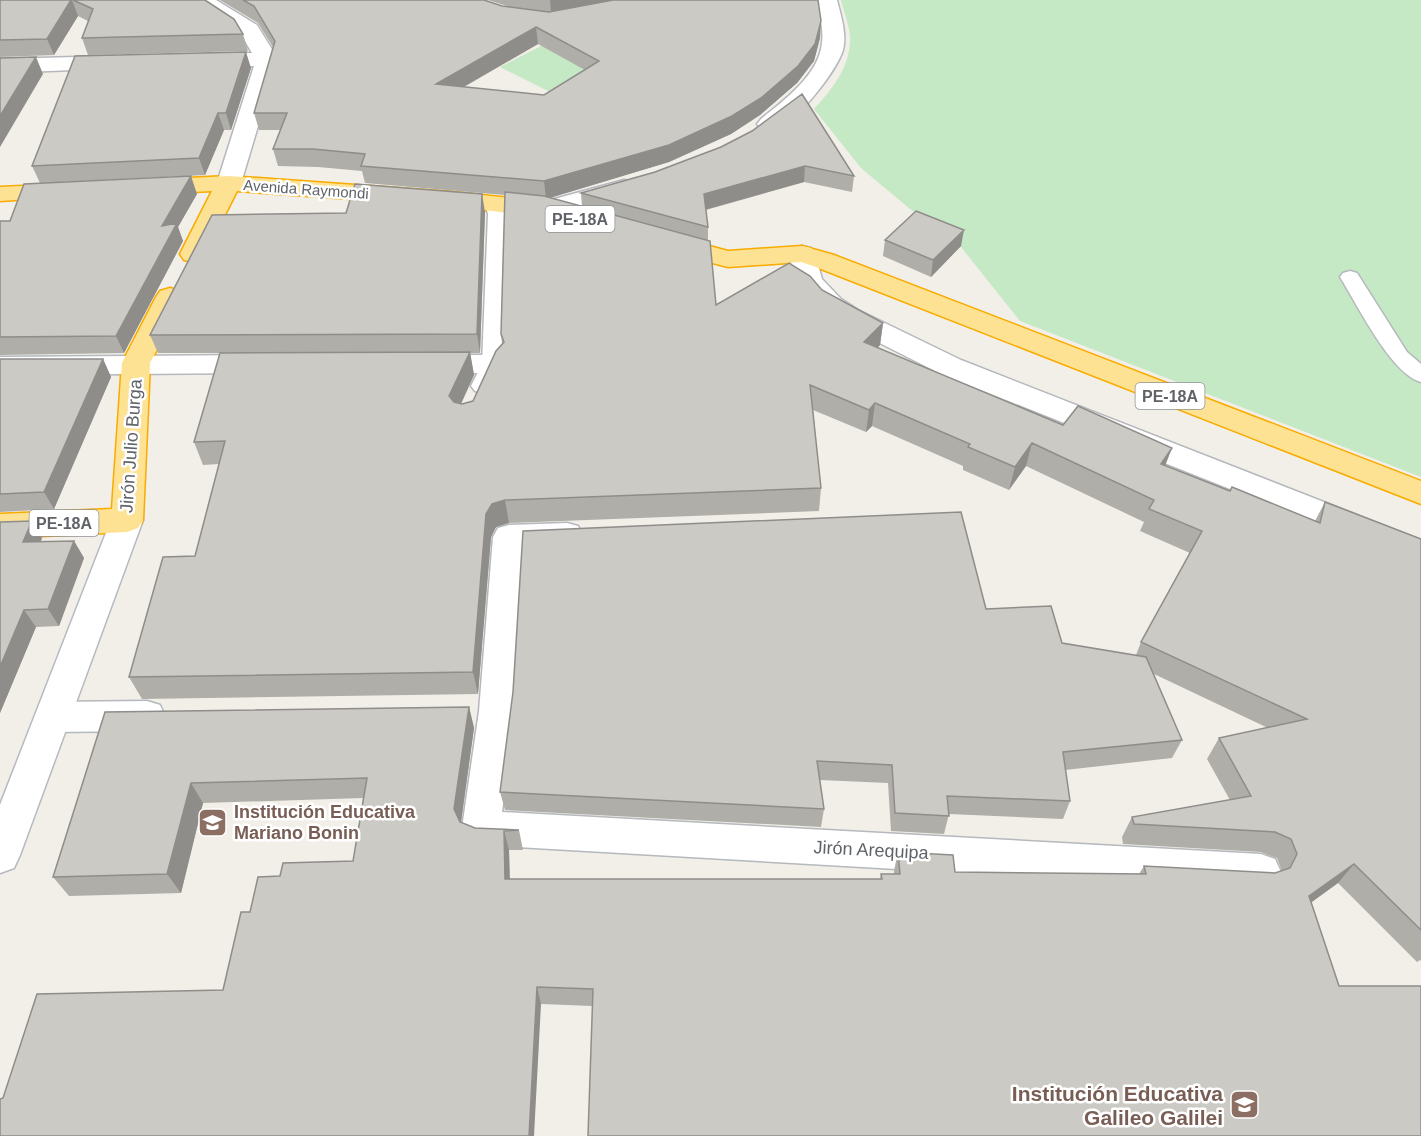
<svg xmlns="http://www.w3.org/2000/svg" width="1421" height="1136" font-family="Arial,sans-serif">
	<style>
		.green { fill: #c5e8c5 }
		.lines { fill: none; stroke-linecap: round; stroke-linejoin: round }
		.lane-casing { stroke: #b5b8bc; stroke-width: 3 }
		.street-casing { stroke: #b5b8bc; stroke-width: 3 }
		.secondary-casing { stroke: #b6babf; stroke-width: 3 }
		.highway-casing { stroke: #f9ab00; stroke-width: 3 }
		.lane { fill: #fff; fill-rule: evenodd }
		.street { fill: #fff; fill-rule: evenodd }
		.secondary { fill: #fff; fill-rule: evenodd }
		.highway { fill: #fde293; fill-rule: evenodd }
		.wall { fill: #afaea9; fill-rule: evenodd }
		.shaded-wall { fill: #8f8d8a }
		.building { fill: #cccac5; stroke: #8f8d8a; stroke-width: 1.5; fill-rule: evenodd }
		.labels { text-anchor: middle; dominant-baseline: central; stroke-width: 5; stroke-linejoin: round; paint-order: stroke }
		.far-street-label { font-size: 15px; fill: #5f6368; stroke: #fff }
		.shield { fill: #fff; stroke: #8f9295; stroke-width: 1.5 }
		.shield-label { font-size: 16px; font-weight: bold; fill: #5f6368 }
		.street-label { font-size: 18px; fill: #5f6368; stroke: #fff }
		.education-label { font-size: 18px; font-weight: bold; fill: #785e54; stroke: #fff; text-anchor: start }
		.near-education-label { font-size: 21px; font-weight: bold; fill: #785e54; stroke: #fff; text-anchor: end }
	</style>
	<rect width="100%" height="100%" fill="#f1efe8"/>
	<path class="green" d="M841,0H1421V477L1020,321L961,247L946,239L861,168L814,109C831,91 849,68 850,42C851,29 844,13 841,0Z
		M672,13L558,96L500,67L570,31Z"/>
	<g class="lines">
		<defs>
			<path id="lane" d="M494,199L500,200L506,214L502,364L489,391L482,393L475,391L471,386L482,364L488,214L485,204L488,200Z
				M1350,271L1357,273L1407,352L1421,364V382C1391,374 1357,304 1340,277L1343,273Z"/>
			<path id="street" d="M192,0H216L257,25L278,59L241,183L238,188L229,190L220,188L217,183L254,66L203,68L195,66L192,61L195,56L203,54L252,53L241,34L195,4Z
				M817,0H837C841,16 847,34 843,50C836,72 796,123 774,130C769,131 766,130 761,129L757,124L761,119C784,100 819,75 822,43C824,28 819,14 817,0Z
				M115,56L123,58L126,63L123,68L0,73V59Z
				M624,180L633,182L636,187L633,192L545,217L536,214L532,209L536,204Z
				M802,246L811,248L815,254L822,279L841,299L858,310L961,360L1421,540V565L941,374L838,322L821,311L796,282L789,254L793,248Z
				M262,355L272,357L276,364L272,371L262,373L0,375V357Z
				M428,355H492L502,357L506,364L502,371L492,373H428L418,371L414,364L418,357Z
				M567,523L578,526L583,535L578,544L567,547L524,549L515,711L502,812L1261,854L1275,859L1281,872L1275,885L1261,890L481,845L467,840L462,828L479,711L493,537L498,528L509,525Z
				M147,701L160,705L165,716L160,727L147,731L53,732L40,728L35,717L40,706L53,702Z"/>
			<path id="secondary" d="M127,508L138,512L143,520L20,855L14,868L0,873V805L111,520L116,512Z"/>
			<path id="highway" d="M229,176L453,192L549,202L558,205L562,210L558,215L549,218L453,206L237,191L202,260L193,262L184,260L180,254L212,191L149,194L140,192L137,187L140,182L149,180Z
				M67,184L76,186L79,191L76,196L0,201V187Z
				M668,235L728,251L802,246L834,255L1421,481V504L816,267L801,262L728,267L659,249L655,243L659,237Z
				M170,288L180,291L184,297L150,363L143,520L138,528L127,532L0,538V514L112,509L122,363L156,297L160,291Z"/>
		</defs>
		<use href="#lane" class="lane-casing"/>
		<use href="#street" class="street-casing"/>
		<use href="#secondary" class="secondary-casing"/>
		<use href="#highway" class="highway-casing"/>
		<use href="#lane" class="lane"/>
		<use href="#street" class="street"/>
		<use href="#secondary" class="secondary"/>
		<use href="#highway" class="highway"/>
	</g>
	<path class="wall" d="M0,0H205L243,34L248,51L88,55L82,38L88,21L78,16L54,55L0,57Z
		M220,0H484L502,6H507L488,0H818L820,38L814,61L797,83L760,115L731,134L669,162L550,198L582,207L581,193L655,172L721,147L854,176L852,192L804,182L706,210L708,227V241L716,305L822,290L883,323L880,345L877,348L1063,425L1172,448L1165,465L1230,491L1315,521L1325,502L1421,539V961L1420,960L1417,962L1338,883L1311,902L592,1006L541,1004L3,1098L223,990L250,912L280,876L353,861L363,798L203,803L181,893L69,896L53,877L105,712L469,707L474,728L461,823L475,828L519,830L523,850H509L510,879H880L881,874H894V871L898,852L955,872L1139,874L1144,866L1275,873L1282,871L1277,858L1261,852L1123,844L1122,837L1132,817L1230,800L1207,759L1219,738L1268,728L1154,674L1182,740L1172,758L1065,770L1070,801L1063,819L949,814L944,834L891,831L888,783L820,780L824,809L821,827L505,810L500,792L986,609L1062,643L1136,655L1141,642L1190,553L1140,531L1144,522L1026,466L1009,490L963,470V466L872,426L866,432L813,410L821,488L819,511L509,523L496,527L491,537L478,694L142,699L129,677L195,556L219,464L203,465L194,442L332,353H158L150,335L485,212L480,353H470L474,375L461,404L473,401L502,344L501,334L505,195L365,183L362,171L318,167L278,166L273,149L281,130H259L254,113L273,47L258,23ZM538,44L585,70L544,95L464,87Z
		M251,68L231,130H224L205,175L40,183L32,166Z
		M197,194L178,227L183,241L124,353L0,355V221H10Z
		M885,240L961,246L931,277L883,256Z
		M0,359H103L111,377L54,509L0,512Z
		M0,522L42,538L41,541H74L84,558L59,626L36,627L0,713Z"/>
	<path class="shaded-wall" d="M71,0H72L78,16L54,55L47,39Z
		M550,0H617L551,12Z
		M821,21L820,38L814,61L797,83L760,115L731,134L669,162L546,199L544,181Z
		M536,27L538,44L439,101L436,84Z
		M246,52L251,68L231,130L226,113Z
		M36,57L43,74L0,147V116Z
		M218,113L224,130L205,175L199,158Z
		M805,166L804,182L704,210V194Z
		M191,176L197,194L178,227L183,241L124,353L116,336L162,226Z
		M482,194L485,212L480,353L477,334Z
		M964,230L961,246L931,277L933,260Z
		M883,323L880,345L861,365L864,342Z
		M470,352L474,375L454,419L449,396Z
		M103,359L111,377L54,509L44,492Z
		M875,403L872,426L866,432L869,410Z
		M1032,443L1026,466L1009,490L1015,467Z
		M1172,448L1163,471L1161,464Z
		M505,500L509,523L496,527L491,537L478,694L473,672L486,514L492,504Z
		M32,521L42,538L34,559L23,542Z
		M74,541L84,558L59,626L48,609Z
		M24,610L36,627L0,713V667Z
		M469,707L474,728L460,829L454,809Z
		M191,783L203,803L181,893L167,874Z
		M504,831L509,850L510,898L505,879Z
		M1354,864L1338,883L1294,915L1309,896Z
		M537,987L541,1004L534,1136H529Z"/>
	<path class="building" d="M0,0H71L47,39L0,40Z
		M73,0H205L234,19L243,34L82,38L93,9Z
		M243,0H484L502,6L549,12L613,0H818L821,21L815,44L798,66L761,98L732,116L669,145L544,181L361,166L365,154L313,149H273L287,113H254L275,41L254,6ZM536,27L599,61L544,95L436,84Z
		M246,52L226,113H218L199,158L32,166L75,56Z
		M36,57L0,116V58Z
		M802,94L854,176L805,166L704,194L708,227L581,193L655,172L721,147L752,131Z
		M191,176L162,226L177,223L116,336L0,337V221H10L24,184Z
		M355,184L482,194L477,334L150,335L212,215L346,213Z
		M505,192L544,196L710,241L716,305L789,263L810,276L822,290L883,323L864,342L1063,425L1078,406L1172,448L1161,464L1230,491L1232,487L1320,523L1325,502L1421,539V930L1354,864L1309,896L1339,986H1421V1136H588L593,989L537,987L529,1136H0V1099L3,1098L37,994L223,990L241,912H250L258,877L280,876L283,863L353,861L367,778L191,783L167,874L53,877L105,712L469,707L454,809L460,822L475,828L519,830L504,831L505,879H882L881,874H900L898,852L953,855L955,872L1146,874L1144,866L1275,873L1290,868L1297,854L1291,839L1275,832L1134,824L1132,817L1251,796L1219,738L1307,719L1141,642L1202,531L1149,509L1154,500L1032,443L1015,467L968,447L970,444L875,403L869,410L810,385L821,488L505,500L492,504L486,514L473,672L129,677L163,557L195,556L225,441L194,442L220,353L470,352L449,396L454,402L462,404L473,401L496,351L504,342L501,334Z
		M916,211L964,230L933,260L885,240Z
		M0,359H103L44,492L0,494Z
		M961,512L986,609L1051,606L1062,643L1146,657L1182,740L1063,752L1070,801L947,796L949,816L895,813L892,765L817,761L824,809L500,792L513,692L523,531Z
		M32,521L23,542L74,541L48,609L24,610L0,667V522Z"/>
	<defs>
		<symbol id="school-square" viewBox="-11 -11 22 22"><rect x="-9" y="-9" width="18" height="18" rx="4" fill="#8d6e63" stroke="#fff"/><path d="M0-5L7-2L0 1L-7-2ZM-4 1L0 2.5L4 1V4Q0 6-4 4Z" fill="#fff"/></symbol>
	</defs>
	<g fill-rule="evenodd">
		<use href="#school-square" x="196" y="806" width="33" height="33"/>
		<use href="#school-square" x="1228" y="1088" width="33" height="33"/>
	</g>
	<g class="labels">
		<g class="far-street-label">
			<text transform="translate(306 189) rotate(4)">Avenida Raymondi</text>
		</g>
		<g class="shield">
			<rect x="545.5" y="206" width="69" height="26" rx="4.5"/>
			<rect x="1135.5" y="383" width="69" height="26" rx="4.5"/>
			<rect x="29.5" y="510" width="69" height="26" rx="4.5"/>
		</g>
		<g class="shield-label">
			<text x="580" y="219">PE-18A</text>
			<text x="1170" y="396">PE-18A</text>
			<text x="64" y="523">PE-18A</text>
		</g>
		<g class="street-label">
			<text transform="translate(131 446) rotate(-86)">Jirón Julio Burga</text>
			<text transform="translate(871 850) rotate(3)">Jirón Arequipa</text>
		</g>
		<g class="education-label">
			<text x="234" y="812">Institución Educativa<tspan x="234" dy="21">Mariano Bonin</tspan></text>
		</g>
		<g class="near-education-label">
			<text x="1223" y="1093">Institución Educativa<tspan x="1223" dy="24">Galileo Galilei</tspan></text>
		</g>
	</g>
</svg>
